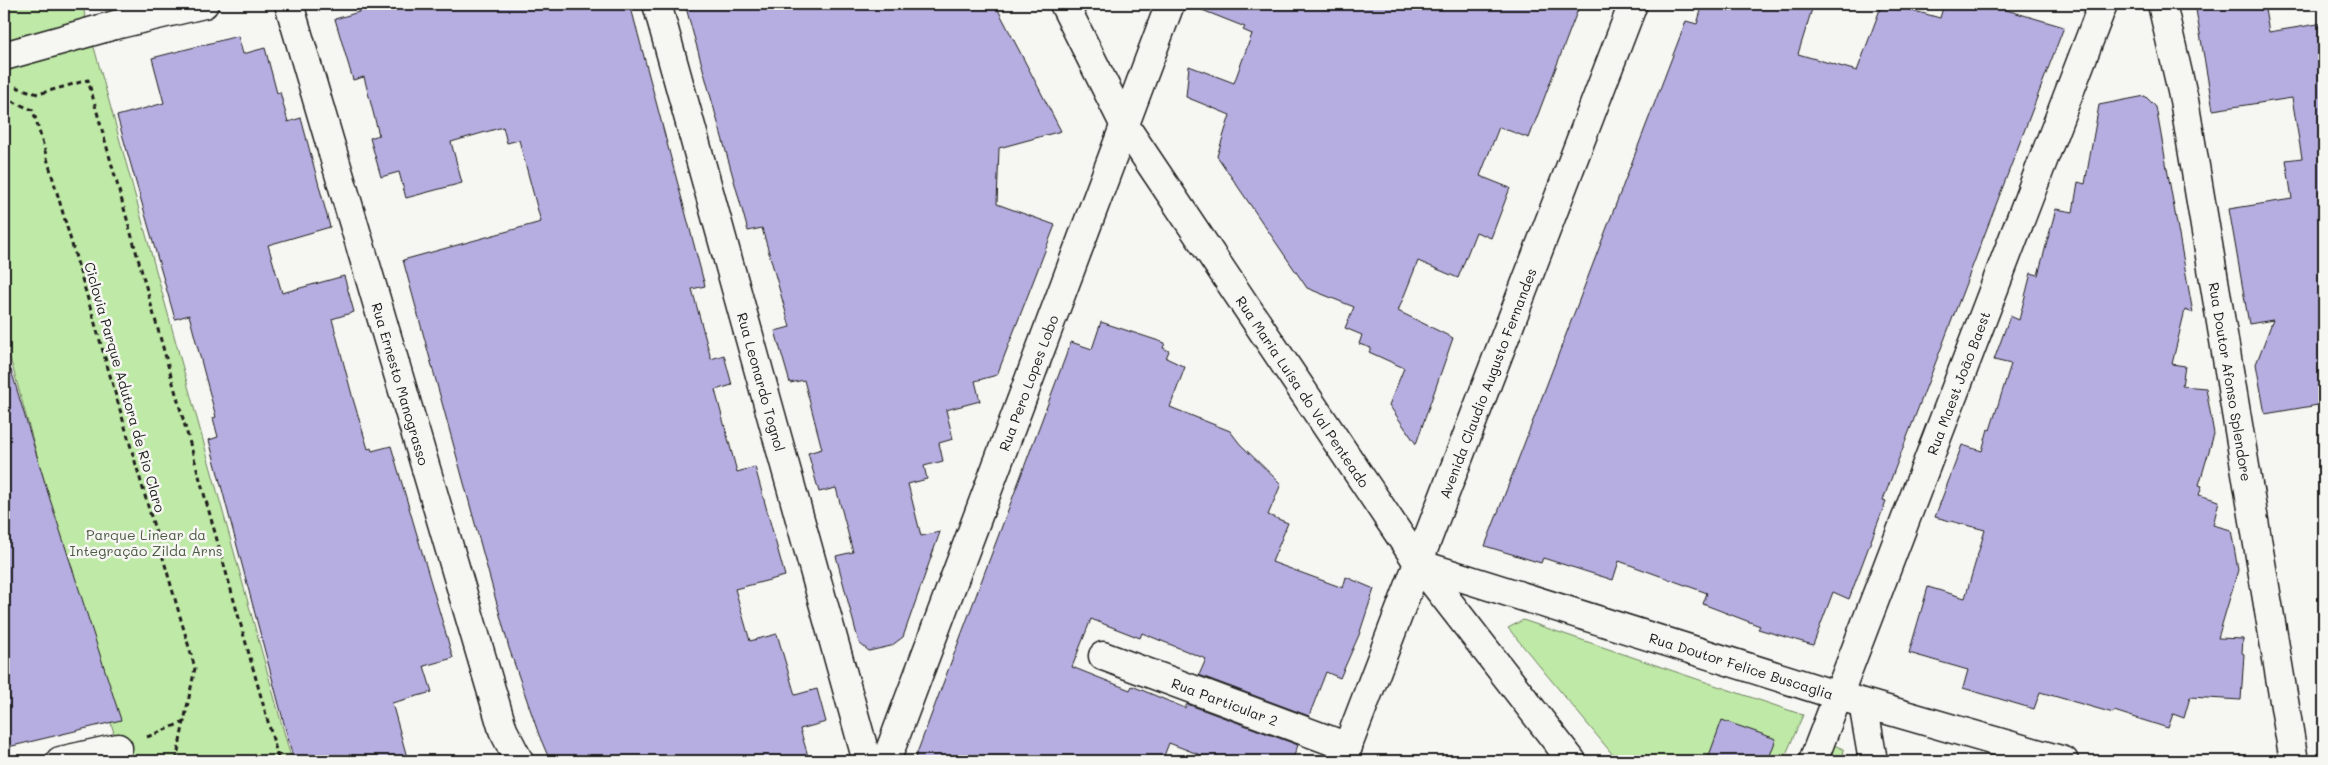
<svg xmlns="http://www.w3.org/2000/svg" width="2328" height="765" font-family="Mali,sans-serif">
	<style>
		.green { fill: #bfe9a6; stroke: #6e8261 }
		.building { fill: #b6aee0; stroke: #1c1c1c }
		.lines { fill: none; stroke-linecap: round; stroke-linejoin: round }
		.minor-casing { stroke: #1c1c1c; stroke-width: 31 }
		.tertiary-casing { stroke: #1c1c1c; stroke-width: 31 }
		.path { stroke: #1c1c1c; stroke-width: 3; stroke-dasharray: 5 4; stroke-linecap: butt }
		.minor { stroke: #f6f6f2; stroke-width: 28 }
		.tertiary { stroke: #f6f6f2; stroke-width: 28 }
		.labels { text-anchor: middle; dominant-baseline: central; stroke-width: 5; stroke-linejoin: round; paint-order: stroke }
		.street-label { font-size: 14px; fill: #1c1c1c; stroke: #f6f6f2 }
		.park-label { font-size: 14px; fill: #4d5a45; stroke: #f6f6f2 }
	</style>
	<rect width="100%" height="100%" fill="#f6f6f2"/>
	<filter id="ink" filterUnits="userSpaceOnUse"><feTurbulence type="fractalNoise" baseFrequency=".02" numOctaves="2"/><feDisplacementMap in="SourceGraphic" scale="10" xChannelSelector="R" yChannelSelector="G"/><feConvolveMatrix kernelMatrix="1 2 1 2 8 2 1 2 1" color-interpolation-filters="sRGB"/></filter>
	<g filter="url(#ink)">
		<path class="green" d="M4,4H82L292,761H123L118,748L4,336Z
			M1523,620L1803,715L1783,761H1618L1508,628Z
			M1834,745L1843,749L1845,761H1828Z"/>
		<path class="building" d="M357,4H630L705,286L692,289L711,359L724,355L732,385L715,390L737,472L755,467L785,576L735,589L750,641L777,634L795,695L817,689L826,722L800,729L808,756L789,761H550L539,735L509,648L403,260L541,222L519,140L507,143L503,127L451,142L462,183L406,198L399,172L381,177L370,138L379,135L364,77L353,80L335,19L359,12Z
			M685,4H995L1061,131L999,148L997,204L1055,225L997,375L975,381L980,401L946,410L953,439L939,443L943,461L924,466L927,479L908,484L921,536L940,532L903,637L891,646L869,651L859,643L836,556L853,552L836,488L819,492L808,453L822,449L804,380L790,383L775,331L790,327L762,228L748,231Z
			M1192,4H1580L1529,138L1499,127L1480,176L1510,188L1491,238L1476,232L1458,278L1418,261L1398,311L1453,338L1416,444L1389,405L1404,368L1369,352L1371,348L1359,344L1362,335L1345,328L1354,307L1307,288L1217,156L1230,115L1186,97L1189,66L1234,83L1252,34L1243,30L1245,27L1192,6Z
			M1703,4H1794L1812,9L1798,54L1857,71L1882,4H1889L1940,18L1944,4H1986L2064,27L1883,500L1886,501L1849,599L1833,592L1813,645L1758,629L1760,626L1703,604L1707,593L1619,561L1613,580L1543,558L1541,563L1485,546L1686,21L1697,24Z
			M2195,4H2264L2269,32L2324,23V404L2265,414L2256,364L2273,320L2249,324L2229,209L2292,199L2286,160L2302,158L2292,98L2213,110Z
			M238,36L243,54L265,48L277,93L280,92L288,122L301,118L330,227L268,245L282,293L344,276L354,312L332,319L353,399L368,449L371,448L372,451L391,446L453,658L424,666L432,692L392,703L408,761H294L209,440L218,437L213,418L216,417L189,315L175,319L117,116L164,103L152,58Z
			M2145,96L2156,107L2193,313L2185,310L2172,364L2185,366L2182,386L2206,388L2214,434L2199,485L2202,486L2199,495L2219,501L2213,525L2231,530L2238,570L2218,638L2243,639L2242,653L2244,654L2241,700L2190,697L2184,718L2173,714L2168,728L2114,711L2113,713L2040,692L2034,709L2010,702L1963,688L1968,670L1909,653L1928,587L1965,598L1985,530L1935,517L1962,445L1982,451L1988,429L1990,430L2011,364L1994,360L2010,316L2019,320L2031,273L2038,275L2056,209L2073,212L2078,182L2085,184L2099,105Z
			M1101,322L1165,343L1163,348L1169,351L1166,358L1185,367L1170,407L1230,431L1240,444L1281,484L1268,515L1288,523L1272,562L1343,588L1346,577L1374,589L1359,635L1340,678L1326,672L1309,716L1199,675L1206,659L1142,633L1140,638L1091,619L1072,667L1130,690L1132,686L1185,708L1187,704L1298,745L1292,761H1216L1169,743L1162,761H914L1071,342L1092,349Z
			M11,370L48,493L121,720L4,748V371Z
			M1722,720L1776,739L1768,761H1707Z"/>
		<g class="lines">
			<defs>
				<g id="minor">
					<path id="s1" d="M289,4L503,730L519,761"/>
					<path id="s2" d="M657,4L867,761"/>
					<path id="s3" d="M1064,4L1125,126L1419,564L1572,761"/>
					<path id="s4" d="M2162,4L2184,100L2294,761"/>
					<path d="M4,56L115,25L204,4"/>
					<path id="s5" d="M1419,564L1839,696L2064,761"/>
					<path id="s6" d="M1103,656L1348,747"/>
					<path d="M1863,703L1873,761"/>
					<path d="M60,761L118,748"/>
					<path id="s7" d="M886,761L1170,4"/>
					<path id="s8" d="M1813,761L2103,4"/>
				</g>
				<g id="tertiary">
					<path id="s9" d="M1342,761L1633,4"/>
				</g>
			</defs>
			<use href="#minor" class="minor-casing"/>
			<use href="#tertiary" class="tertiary-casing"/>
			<path class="path" d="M16,87L38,94L88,80L279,761
				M4,98L33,110L195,668L176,761
				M147,737L184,722"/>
			<use href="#minor" class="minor"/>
			<use href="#tertiary" class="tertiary"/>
		</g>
	</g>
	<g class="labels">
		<g class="street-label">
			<text stroke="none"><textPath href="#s2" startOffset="392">Rua Leonardo Tognol</textPath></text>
			<text stroke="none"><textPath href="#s4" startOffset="384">Rua Doutor Afonso Splendore</textPath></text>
			<text stroke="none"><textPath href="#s7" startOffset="404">Rua Pero Lopes Lobo</textPath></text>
			<text stroke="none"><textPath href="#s9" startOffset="405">Avenida Claudio Augusto Fernandes</textPath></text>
			<text stroke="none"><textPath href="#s8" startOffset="405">Rua Maest João Baest</textPath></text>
			<text stroke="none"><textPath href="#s1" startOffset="396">Rua Ernesto Manograsso</textPath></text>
			<text transform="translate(125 387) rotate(74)">Ciclovia Parque Adutora de Rio Claro</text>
			<text stroke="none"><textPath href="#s3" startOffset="456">Rua Maria Luísa do Val Penteado</textPath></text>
			<text stroke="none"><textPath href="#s5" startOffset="338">Rua Doutor Felice Buscaglia</textPath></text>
			<text stroke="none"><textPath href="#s6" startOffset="130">Rua Particular 2</textPath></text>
		</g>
		<g class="park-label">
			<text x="146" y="534">Parque Linear da<tspan x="146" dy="16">Integração Zilda Arns</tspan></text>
		</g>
	</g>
	<rect width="2328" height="765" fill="none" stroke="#f6f6f2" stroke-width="20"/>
	<rect x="10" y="10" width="2308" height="745" fill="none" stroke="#1c1c1c" stroke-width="2" filter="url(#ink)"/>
</svg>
